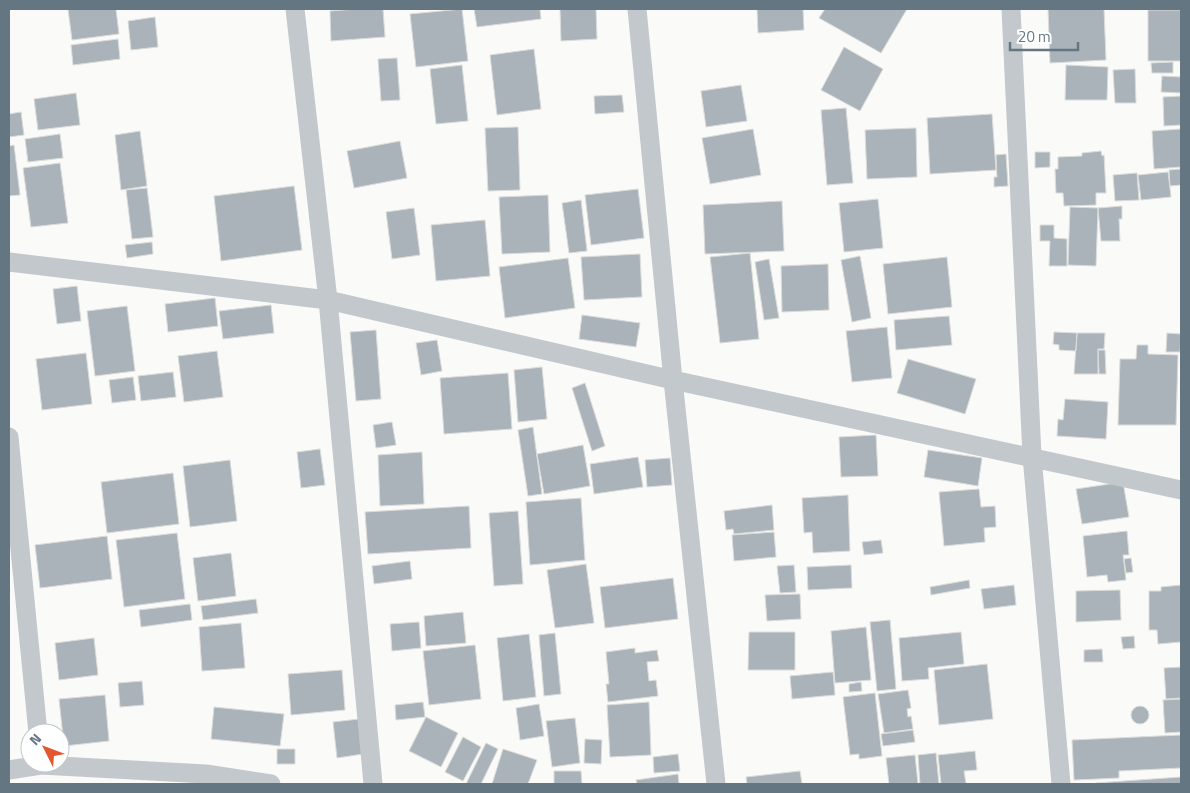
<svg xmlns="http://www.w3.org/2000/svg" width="1190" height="793" font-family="'Titillium Web',sans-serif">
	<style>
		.building { fill: #aab3b9; stroke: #dcdcda }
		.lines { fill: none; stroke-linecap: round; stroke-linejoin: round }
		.street { stroke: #c3c8cc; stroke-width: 19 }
	</style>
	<rect width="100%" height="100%" fill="#fafaf8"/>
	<path class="building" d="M68,9H116L119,34L72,40Z
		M356,9H383L385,37L331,41L330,11Z
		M462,9L468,61L416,67L410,14Z
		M474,9H540L541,19L477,27Z
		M560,9H596L597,39L561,41Z
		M757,9H803L804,30L758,33Z
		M825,9H907L881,53L819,18Z
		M1048,9H1104L1106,60L1050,63Z
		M1148,10H1181V61H1148Z
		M155,17L158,47L131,50L128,21Z
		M118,39L120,59L73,65L71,45Z
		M844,47L883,69L860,111L821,90Z
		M534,49L541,109L497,115L490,55Z
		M397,58L400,100L381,101L378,59Z
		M1173,62V73H1152L1151,63Z
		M462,65L468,121L436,124L430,69Z
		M1066,65L1108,67L1107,100H1065Z
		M1135,69L1136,103H1115L1113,70Z
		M1162,76L1181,77V93L1161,92Z
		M741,85L747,121L706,127L701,91Z
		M76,93L80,125L38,130L34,99Z
		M622,95L624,112L595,114L594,96Z
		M1181,96V125L1164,126L1163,97Z
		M846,108L853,183L827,185L821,110Z
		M21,112L24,135L9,137V114Z
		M992,114L996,170L930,174L927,118Z
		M518,127L520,190L488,191L485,128Z
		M916,128L917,177L867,179L865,130Z
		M753,129L761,175L710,184L702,138Z
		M1181,129V167L1154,169L1152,131Z
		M140,131L147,186L121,190L115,135Z
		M60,134L63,158L28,162L25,139Z
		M400,141L407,178L354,188L347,151Z
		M14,145L20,195L9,196V146Z
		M1101,151L1102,156L1104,155L1106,193H1096V205L1064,206L1063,193H1056L1055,169H1058V157L1082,156V153Z
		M1035,152H1050V167L1035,168Z
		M1006,154L1008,186L994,187V177H997L996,155Z
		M60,163L68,223L31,227L23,168Z
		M1181,169V185L1170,186L1169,170Z
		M1168,172L1171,197L1141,200L1138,175Z
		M1137,173L1139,200L1115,201L1113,175Z
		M294,186L302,250L221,261L214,196Z
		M147,188L153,237L132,239L126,190Z
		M638,189L644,238L591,245L585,195Z
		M548,195L550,252L502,254L499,197Z
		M878,199L883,248L844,252L839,203Z
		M581,200L587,251L569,253L562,203Z
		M782,201L784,251L705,254L703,205Z
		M1122,206V219H1119L1120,241H1101L1098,208Z
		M1070,207L1098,208L1096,266L1068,265Z
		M414,208L420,255L392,259L386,212Z
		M485,220L490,276L436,281L431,225Z
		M1040,225H1054V238L1067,239V266H1049L1050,241H1040Z
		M152,242L153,254L127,258L125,245Z
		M750,253L759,339L720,343L710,257Z
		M640,254L642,297L584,300L581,257Z
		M860,256L871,318L852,322L841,260Z
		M947,257L952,307L888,314L883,264Z
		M568,258L575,308L505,318L499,267Z
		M769,259L779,318L764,320L755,262Z
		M828,264L829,310L782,312L781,266Z
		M77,286L81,321L57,324L53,289Z
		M215,298L218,326L168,332L165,304Z
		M271,305L274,333L223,339L219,311Z
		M127,306L135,371L95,376L87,311Z
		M582,315L640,323L636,347L579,339Z
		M949,316L952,345L896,350L894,320Z
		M887,327L892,378L852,382L846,331Z
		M376,330L381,399L356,401L350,332Z
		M1054,332L1077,333L1076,351L1059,350V345L1053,344Z
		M1077,333H1105L1104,349H1098V374H1074Z
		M1167,333L1181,334L1180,352H1166Z
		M437,340L442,371L421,375L416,343Z
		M1137,345H1148V354L1178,355L1176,425H1118L1120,359H1136Z
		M1098,350H1105L1106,374H1099Z
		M217,351L223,397L184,402L178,356Z
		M86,353L92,404L42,410L36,359Z
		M908,359L976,379L965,414L897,393Z
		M542,367L547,419L518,422L514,370Z
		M173,372L176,397L141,401L138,376Z
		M508,373L512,429L444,434L440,378Z
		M133,377L136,400L112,403L109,380Z
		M585,383L605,446L592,451L572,388Z
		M1065,399L1108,402L1106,439L1057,436L1058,419L1063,420Z
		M392,422L396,445L376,448L373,425Z
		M533,427L542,494L528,496L518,430Z
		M876,435L878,476L841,477L839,437Z
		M583,445L590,486L544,494L537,454Z
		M320,449L325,485L301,488L297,452Z
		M928,450L982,458L978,486L924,477Z
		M422,452L424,504L380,506L378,455Z
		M638,457L643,487L594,494L590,464Z
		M670,458L672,485L647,487L645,460Z
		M230,460L237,521L190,527L183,466Z
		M173,473L179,524L107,533L101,482Z
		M1123,482L1129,517L1082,524L1076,489Z
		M979,489L981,507L995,506L996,527L984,528L985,542L944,546L939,492Z
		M848,495L850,551L813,553L812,532L804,533L802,498Z
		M581,498L585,560L530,565L526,502Z
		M772,505L774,530L734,534L733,529L726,530L724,511Z
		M469,506L471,548L368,554L365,512Z
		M518,511L523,584L494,586L489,513Z
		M1127,531L1129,555H1123L1126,580L1108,582L1107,575L1087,577L1083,536Z
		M774,532L776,557L734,561L732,535Z
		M177,533L185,599L124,607L116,540Z
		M107,536L112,579L40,588L35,545Z
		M881,540L883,553L864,555L862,542Z
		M231,553L236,596L198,601L193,558Z
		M1131,558L1133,572L1126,573L1124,559Z
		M410,561L412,579L374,584L372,566Z
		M586,564L594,623L555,628L547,570Z
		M794,565L796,592L780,593L777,566Z
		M851,565L852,588L808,590L807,567Z
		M673,578L678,619L605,628L600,587Z
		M969,580L970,588L931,595L930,587Z
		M1014,585L1016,605L984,609L981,589Z
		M1181,585V642L1158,644L1157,630H1149V591H1161V587Z
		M1120,590L1121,620L1076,622V591Z
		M800,594L801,619L767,621L765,595Z
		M256,599L258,613L203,620L201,606Z
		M190,604L192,620L141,627L139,610Z
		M463,612L466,643L426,646L424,616Z
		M890,620L896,689L877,691L870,622Z
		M419,622L421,648L392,651L390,624Z
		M241,623L245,668L202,671L199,627Z
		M866,627L871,680L835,683L831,631Z
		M749,632H795V670H748Z
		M961,632L964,664L928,668L929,679L902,681L899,638Z
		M555,633L561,694L544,696L539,635Z
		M529,634L536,697L503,701L497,638Z
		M1134,636L1135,648L1123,649L1121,637Z
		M94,638L98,675L59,680L55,643Z
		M475,645L481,699L429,705L423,651Z
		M635,648V653L657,650L659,661L647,662L649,681L656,680L658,696L608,702L606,684H609L606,652Z
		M1102,649L1103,662H1084V650Z
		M987,664L993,719L939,725L934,670Z
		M1181,667V698L1166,699L1164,668Z
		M342,670L345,710L291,715L288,674Z
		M833,672L835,695L792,699L790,676Z
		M142,681L144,705L120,707L118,683Z
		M861,682L862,691L849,692V684Z
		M908,690L911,708L907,709L908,717L911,716L913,729L884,733L878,694Z
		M875,693L882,756L859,759V754L850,755L843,697Z
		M105,695L109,741L64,746L59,699Z
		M1181,699V732L1165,733L1163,700Z
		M423,702L425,717L396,720L395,705Z
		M649,702L651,755L610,757L607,705Z
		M539,704L544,736L520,740L516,708Z
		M1131 715a9 9 0 1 1 18 0a9 9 0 1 1-18 0Z
		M214,707L284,714L280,746L211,739Z
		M426,717L458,733L441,767L409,751Z
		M575,718L580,763L552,767L546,721Z
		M359,719L363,754L337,758L333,722Z
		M913,730L915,742L883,746L881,734Z
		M1181,735V768L1119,771V778L1074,780L1072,740Z
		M463,737L481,747L463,781L445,772Z
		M585,739L602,740L601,764L584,763Z
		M486,743L498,749L481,784H466Z
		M277,749H295V764H277Z
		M503,749L537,760L528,784H492Z
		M975,751L977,770L964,771L966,784H941L938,755Z
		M936,753L939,784H920L918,755Z
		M678,754L680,771L654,773L653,757Z
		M915,755L918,784H889L886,758Z
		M554,771H581L582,784H554Z
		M800,771L802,784H747L746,777Z
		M678,774L679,784H637L636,780Z
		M1181,777V784H1096V783Z"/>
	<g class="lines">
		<path class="street" d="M295,9L328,300L373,784
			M637,9L673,380L716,784
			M1011,9L1032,456L1061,784
			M9,262L328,300L673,380L1181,490
			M9,437L38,733
			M9,770L41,765L206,774L271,784"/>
	</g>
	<rect width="1190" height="793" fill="none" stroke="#657683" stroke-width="20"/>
	<g transform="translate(45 748) rotate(312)"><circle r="24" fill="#ffffff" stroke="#c1c8cd"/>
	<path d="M0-4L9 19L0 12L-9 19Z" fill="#e4572e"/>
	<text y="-8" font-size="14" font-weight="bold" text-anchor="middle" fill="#657683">N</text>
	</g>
	<path d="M1010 42v8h68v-8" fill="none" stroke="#657683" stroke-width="2.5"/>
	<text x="1018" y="42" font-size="15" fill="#657683" stroke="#ffffff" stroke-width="4" paint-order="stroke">20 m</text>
</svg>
